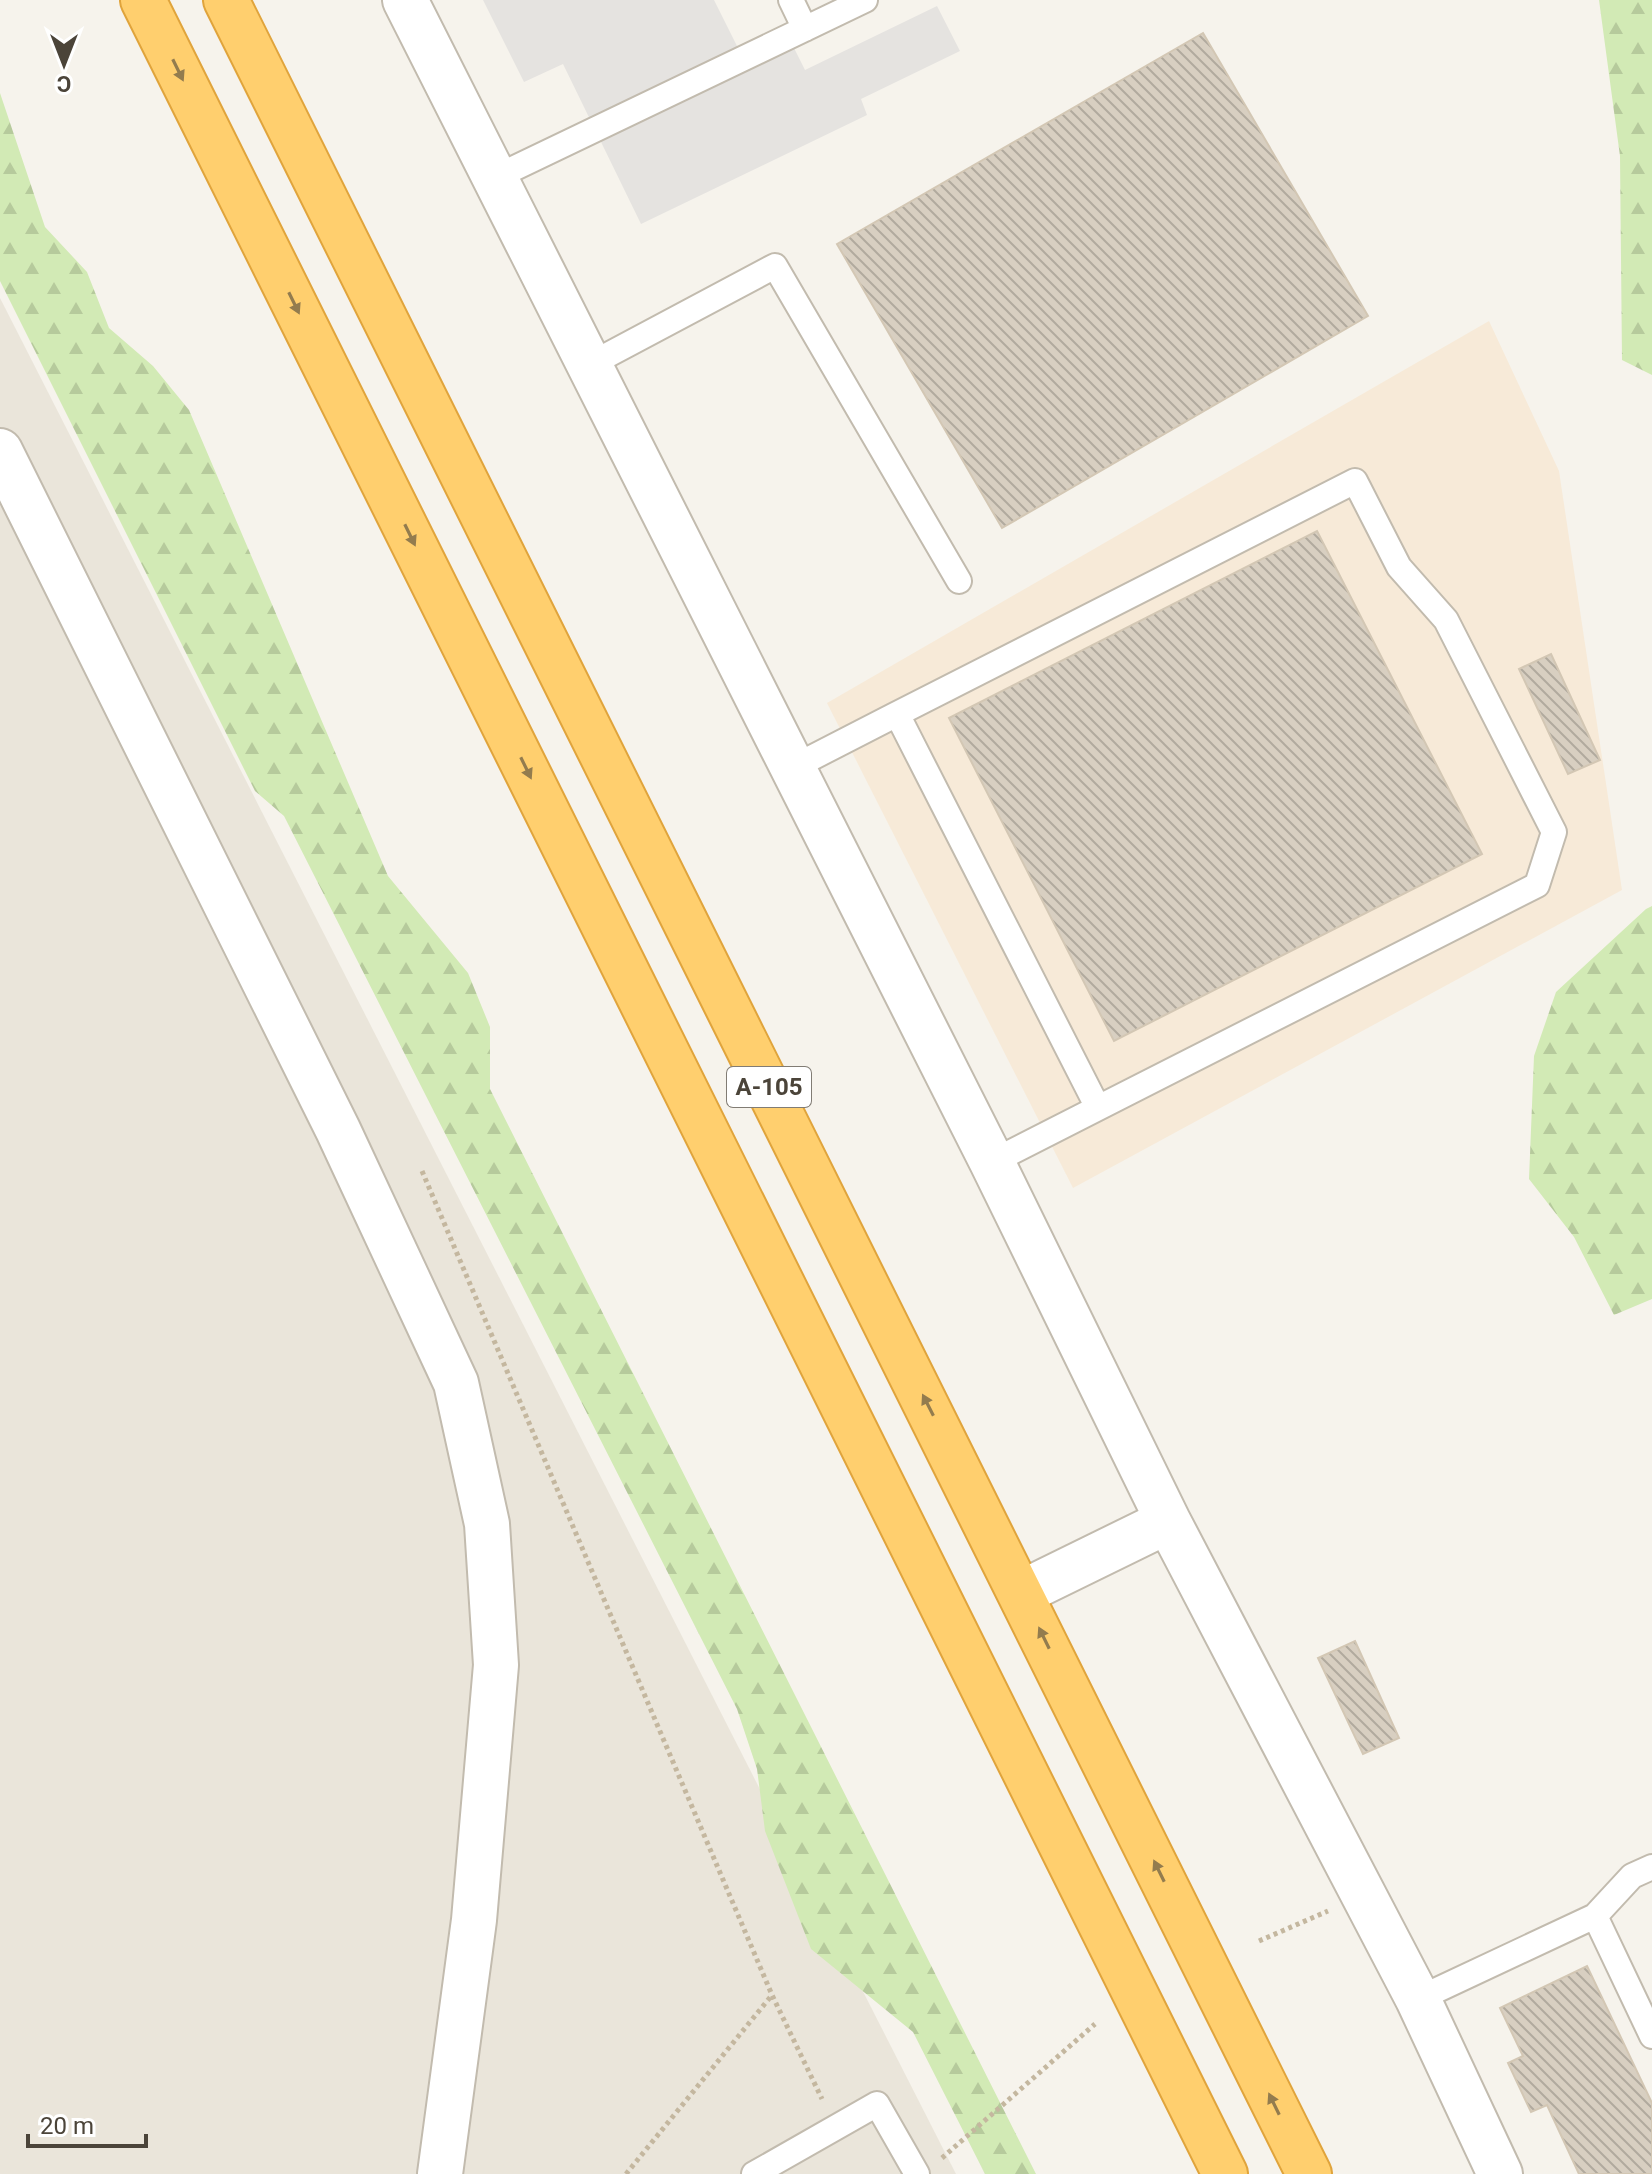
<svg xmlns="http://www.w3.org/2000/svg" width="1652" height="2174" font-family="Roboto,sans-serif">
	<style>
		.residential { fill: #eae5da }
		.commercial { fill: #f7ead8 }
		.forest { fill: url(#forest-firs) }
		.parking { fill: #e5e3e0 }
		.building { fill: url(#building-back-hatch); stroke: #d3c7b4; stroke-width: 2 }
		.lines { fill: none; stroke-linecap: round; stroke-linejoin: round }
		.lane-casing { stroke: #c2bbae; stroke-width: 28 }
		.street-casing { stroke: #c2bbae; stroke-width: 48 }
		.highway-casing { stroke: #e0a43c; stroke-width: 48 }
		.path { stroke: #c4b79f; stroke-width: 5; stroke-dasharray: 4 4; stroke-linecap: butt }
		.lane { stroke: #fff; stroke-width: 24 }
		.street { stroke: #fff; stroke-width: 44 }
		.highway { stroke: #ffcf6e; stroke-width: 44 }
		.oneway { fill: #937c4e }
		.labels { text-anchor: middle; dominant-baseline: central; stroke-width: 8; stroke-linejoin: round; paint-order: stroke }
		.shield { fill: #fff; stroke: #817c74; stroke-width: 2 }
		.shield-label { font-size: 24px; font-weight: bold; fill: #4b4439 }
	</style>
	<defs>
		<pattern id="forest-firs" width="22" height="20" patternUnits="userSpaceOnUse" patternTransform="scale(2)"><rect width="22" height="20" fill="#d2eab5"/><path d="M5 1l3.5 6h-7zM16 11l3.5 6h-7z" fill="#b6ca9c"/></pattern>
		<pattern id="building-back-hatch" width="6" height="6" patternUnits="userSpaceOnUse" patternTransform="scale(2)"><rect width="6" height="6" fill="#d8cfc1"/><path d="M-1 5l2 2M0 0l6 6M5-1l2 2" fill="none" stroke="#b1aa9e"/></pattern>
	</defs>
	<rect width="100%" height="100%" fill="#f6f3ec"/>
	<path class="residential" d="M0,298L956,2174H0Z"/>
	<path class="commercial" d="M1489,321L1559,471L1622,890L1073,1188L827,703Z"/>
	<path class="forest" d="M1599,0H1652V375L1622,360L1620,156Z
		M0,93L45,227L87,272L109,328L153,366L189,410L388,876L468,973L490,1027V1089L1036,2174H985L913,2032L811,1949L765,1831L757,1769L737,1709L284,816L255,791L0,281Z
		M1652,906V1299L1614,1315L1574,1237L1529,1179L1534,1056L1556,992L1646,909Z"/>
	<path class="parking" d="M483,0H714L745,62L790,40L805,70L937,6L960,51L861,99L867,115L641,224L563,64L524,82Z"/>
	<path class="building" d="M1203,33L1368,316L1002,528L837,244Z
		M1317,531L1482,854L1114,1041L949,718Z
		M1551,654L1600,760L1568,774L1519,669Z
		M1355,1641L1399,1738L1363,1754L1318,1658Z
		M1587,1966L1652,2103V2174H1579L1547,2105L1531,2112L1508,2063L1523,2056L1500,2008Z"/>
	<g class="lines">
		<defs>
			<path id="lane" d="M791,0L805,29
				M494,178L865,0
				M589,365L775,266L959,581
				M897,714L1355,481L1399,567L1446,620L1554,832L1537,885L1098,1108
				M792,768L897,714L1098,1108L992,1162
				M1595,1916L1632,1876L1652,1867
				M1418,1999L1595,1916L1652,2036
				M754,2174L877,2104L917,2174"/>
			<path id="street" d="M405,0L992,1162L1168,1521
				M0,451L338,1130L456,1383L487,1524L496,1665L474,1920L440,2174
				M1021,1593L1168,1521L1418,1999L1500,2174"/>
			<path id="highway" d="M143,0L1225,2174
				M226,0L1309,2174"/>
		</defs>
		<use href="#lane" class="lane-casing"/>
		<use href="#street" class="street-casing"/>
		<use href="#highway" class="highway-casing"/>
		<path class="path" d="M422,1171L772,1995L822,2099
			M1259,1941L1328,1911
			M942,2158L1095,2024
			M626,2174L772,1995"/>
		<use href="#lane" class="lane"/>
		<use href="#street" class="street"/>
		<use href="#highway" class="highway"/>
	</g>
	<defs><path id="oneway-solid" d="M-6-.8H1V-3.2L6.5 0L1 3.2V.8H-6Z" transform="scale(2)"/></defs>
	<g class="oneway">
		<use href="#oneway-solid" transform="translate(178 70) rotate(64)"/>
		<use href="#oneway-solid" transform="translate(294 303) rotate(64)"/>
		<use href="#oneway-solid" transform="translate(410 535) rotate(64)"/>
		<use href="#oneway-solid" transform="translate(526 768) rotate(64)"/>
		<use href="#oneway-solid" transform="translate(928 1405) rotate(-117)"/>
		<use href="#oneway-solid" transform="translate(1044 1638) rotate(-116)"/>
		<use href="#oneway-solid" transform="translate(1159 1871) rotate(-116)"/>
		<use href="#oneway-solid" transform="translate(1274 2104) rotate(-116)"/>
	</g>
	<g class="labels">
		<rect class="shield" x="727" y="1067" width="84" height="40" rx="6"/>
		<g class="shield-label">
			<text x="769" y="1087">А-105</text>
		</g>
	</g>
	<g transform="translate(64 64) rotate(180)" stroke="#ffffff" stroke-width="6" paint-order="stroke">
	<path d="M0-6L14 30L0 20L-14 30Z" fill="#4b4439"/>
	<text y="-12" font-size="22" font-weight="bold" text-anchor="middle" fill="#4b4439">С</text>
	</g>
	<path d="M28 2134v12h118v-12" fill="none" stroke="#4b4439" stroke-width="4"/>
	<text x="40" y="2134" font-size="24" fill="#4b4439" stroke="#ffffff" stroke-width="6" paint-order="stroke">20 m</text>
</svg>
